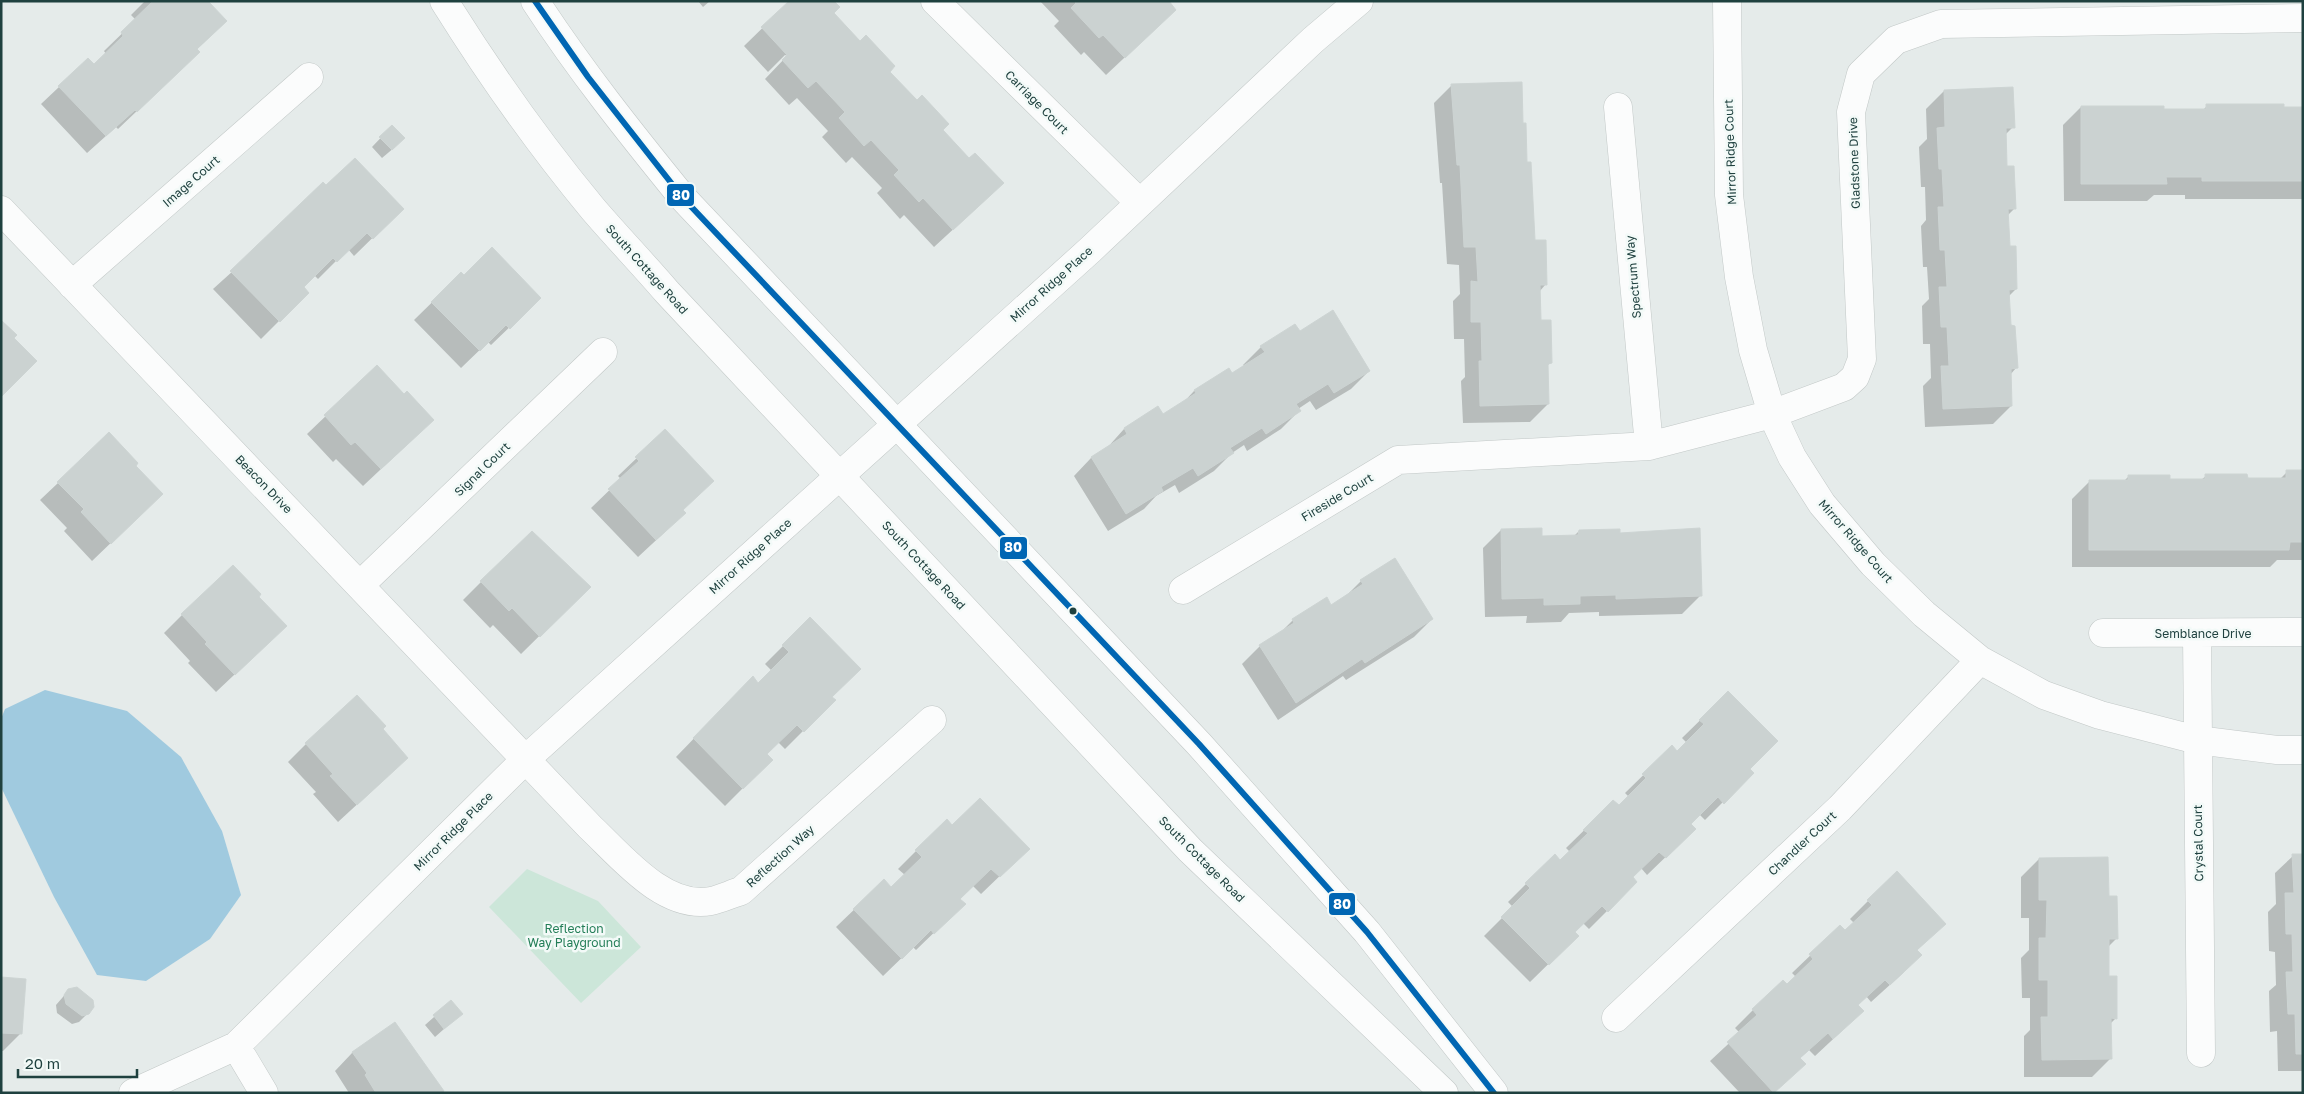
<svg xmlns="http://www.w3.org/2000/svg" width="2304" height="1094" font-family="'Golos Text',sans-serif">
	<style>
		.green { fill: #cce6d9 }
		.water { fill: #a0cadf }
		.shadow { fill: #0003 }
		.building { fill: #cbd2d1; stroke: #cdd4d3 }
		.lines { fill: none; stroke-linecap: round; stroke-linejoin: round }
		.minor-casing { stroke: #c2c8c7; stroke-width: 29 }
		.tertiary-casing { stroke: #c2c8c7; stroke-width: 29 }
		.minor { stroke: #fbfcfc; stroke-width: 28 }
		.tertiary { stroke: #fbfcfc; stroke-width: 28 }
		.bus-1-casing { stroke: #f3faf8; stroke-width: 10 }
		.bus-1 { stroke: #0066b3; stroke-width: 6 }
		.bus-dot { fill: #1f413f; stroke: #f3faf8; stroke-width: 2 }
		.labels { text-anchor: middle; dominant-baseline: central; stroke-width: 5; stroke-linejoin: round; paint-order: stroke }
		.street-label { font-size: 12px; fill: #1f413f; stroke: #f3faf8 }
		.park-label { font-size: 12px; fill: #247e58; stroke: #f3faf8 }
		.line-badge { stroke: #f3faf8; stroke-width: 2 }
		.badge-label { font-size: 14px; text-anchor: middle; font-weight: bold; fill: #fff }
	</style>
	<rect width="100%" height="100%" fill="#e5ebea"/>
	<path class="green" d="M527,869L598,901L641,947L581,1003L489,907Z"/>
	<path class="water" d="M45,690L127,711L181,757L222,831L241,895L210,939L146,981L97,975L54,897L1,787V719L5,709Z"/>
	<path class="shadow" d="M145,1H206L226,21L196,50L180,70L118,129L116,127L87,153L41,104L59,87L94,66L106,54L104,51L136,20L131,15Z
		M698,1H710L703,7Z
		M790,1L832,13L941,130L984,201L934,247L904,215L900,219L877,193L882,188L852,157L846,163L822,137L828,131L797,98L789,105L765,79L787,56L785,55L768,72L744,46Z
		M1040,1H1167L1157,27L1106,75L1084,52L1081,55L1054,26L1059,21Z
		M1452,85L1522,124L1534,241L1546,284L1539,292L1540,322L1550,363L1546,367L1548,404L1530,422L1463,423L1461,381L1465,377L1464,339H1454L1453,301L1460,294L1459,265L1447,264L1442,183H1440L1434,103Z
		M1944,91L2013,127L2005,135L2006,167L2014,209L2007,216L2008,248L2016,289L2008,297L2010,327L2016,368L2010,375L2011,406L1993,424L1925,427L1923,386L1931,378L1930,344H1923L1922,306L1929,299L1927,267H1923L1921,226L1926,220L1925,187H1921L1919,147L1927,139L1926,109Z
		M2207,106L2303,109V199H2185V195H2154L2147,201H2064L2063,125L2081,107L2203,110Z
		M392,126L395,147L382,158L372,147Z
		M326,187L402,209L354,256L348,249L318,279L314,275L302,287L307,293L261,339L213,289Z
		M461,274L464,276L540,298L491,345L488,342L461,368L414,320Z
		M1299,333L1369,371L1351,389L1316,410L1310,401L1298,409L1299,411L1281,429L1247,451L1244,445L1232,453L1214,471L1179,493L1175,485L1156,496L1144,509L1108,531L1074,476L1091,458L1107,448L1124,429L1158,408L1163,415L1182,404L1194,391L1229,369L1232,374L1244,366L1243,365L1261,347Z
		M377,367L403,396L414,438L363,486L336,459L333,462L307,434Z
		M665,431L682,511L666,531L638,557L591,508L621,479L618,476Z
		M2287,472H2303V560H2277L2270,567H2072V499L2090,481H2124L2129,476L2169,480H2201L2206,476L2247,479H2280Z
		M58,483L143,512L92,561L64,531L67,528L40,500Z
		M1501,530L1540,537H1573L1579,531L1619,534L1700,596L1682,614L1599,616V612L1569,613L1561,622L1526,623L1527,616L1485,617L1483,548Z
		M1361,581L1432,619L1414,637L1346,680L1343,676L1278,720L1242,664L1260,646L1279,634L1293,620L1330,607L1344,598Z
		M481,582L589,587L521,654L493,625L490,628L463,600Z
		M257,597L267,644L216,692L188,663L190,661L164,633L182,615Z
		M810,619L831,697L834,700L785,749L778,742L765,754L771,760L725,806L676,757L735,696L758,684L772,671L765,664Z
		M1728,693L1748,769L1752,773L1705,820L1699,814L1689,824L1676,847L1647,875L1641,868L1631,878L1636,882L1589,929L1583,923L1574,933L1577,936L1530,982L1484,936L1513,907L1508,902L1526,884L1560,862L1570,852L1566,848L1613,802L1619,807L1629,797L1625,793L1672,747L1677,752L1687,743L1682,738Z
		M381,729L388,776L338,822L313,794L316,792L288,762L306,744Z
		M952,827L1028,849L981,894L973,886L959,899L946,921L916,950L913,947L883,976L836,927L884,881L891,888L905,875L898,869L916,851Z
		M2303,855V1071H2278L2277,1031L2270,1032L2269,991L2276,985L2275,952L2269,951L2268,912L2276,904L2275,873L2293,856Z
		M2039,859L2108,897L2116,939L2108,947V977L2116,1018L2110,1024V1059L2092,1077H2024V1036L2030,1030V998H2022L2021,958L2029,950V918H2021V877Z
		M1868,901L1926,941L1916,951L1903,973L1871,1002L1866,996L1857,1005L1845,1028L1815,1056L1809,1050L1799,1059L1774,1093H1740L1710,1061L1740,1033L1735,1028L1753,1010L1796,977L1792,973L1840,927L1845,932L1854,923L1850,919Z
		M1,978L21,1033L3,1051H1Z
		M69,990L88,1013L79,1022L72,1024L57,1013L56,1005Z
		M451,1002L461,1014L435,1037L425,1025Z
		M395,1023L441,1093H349L335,1071L352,1053Z"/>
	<path class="building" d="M208,1L227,21L197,49L200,52L137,112L135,110L106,136L58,86L88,58L94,64L123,36L121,32L153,1Z
		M789,1H834L840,7L834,13L860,41L866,35L895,66L890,72L917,100L922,95L949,124L943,130L969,158L975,153L1004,183L953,230L923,198L919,202L894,175L899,170L871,140L864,146L839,118L845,112L816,81L808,88L782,60L787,55L761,27Z
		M1074,1H1169L1176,10L1125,58L1103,35L1099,38L1071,8L1076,3Z
		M1522,82L1523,123H1526L1527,162H1531L1535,240H1546L1547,285H1540L1541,320H1551L1552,363L1548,364L1549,404L1480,406L1479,361H1482L1481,322H1471V281L1478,282L1476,247H1464L1460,165H1457L1451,84Z
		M2013,87L2015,128H2006L2007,166H2014L2016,209H2008L2010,246H2016L2017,289L2009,290L2011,325L2015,326L2018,368L2011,369L2012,406L1943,409L1941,366H1949L1947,327H1941L1939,287H1947L1945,250H1940L1938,207H1944L1942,169H1939L1937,128L1945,127L1944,90Z
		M2206,104H2284V107H2303V181H2202V177H2166L2167,184H2081V106H2164V109H2206Z
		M392,125L405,138L392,150L379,137Z
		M355,158L404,209L373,239L367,233L337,262L333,258L304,287L309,293L280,322L230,271L323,182L326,185Z
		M492,247L541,298L510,329L506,325L480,351L431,302L461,272L464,275Z
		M1333,310L1370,371L1334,393L1328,384L1296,404L1301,411L1266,434L1262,428L1230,448L1234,453L1198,476L1193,468L1161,487L1163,491L1126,514L1091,457L1127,434L1124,428L1158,406L1163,414L1196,393L1194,390L1229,368L1232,373L1265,352L1260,346L1295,324L1300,331Z
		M1,320L17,335L14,338L37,361L1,397Z
		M377,365L404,394L407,391L434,420L381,469L355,442L351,445L324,415Z
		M665,429L714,481L683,510L686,513L656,540L608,489L639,461L635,457Z
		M109,432L138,463L136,466L163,494L111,544L81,512L84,509L57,482Z
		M2286,470H2303V542H2290L2289,550H2089V480H2128V475H2170V479H2205V474H2247L2248,478H2286Z
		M1542,528V536L1578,535L1579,530L1620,529V533L1700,528L1702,596L1616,599V595L1580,596V604L1544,605V598L1502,599L1501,529Z
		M532,531L591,587L540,637L512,608L509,611L480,581Z
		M1395,558L1433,619L1365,663L1362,659L1296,703L1259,645L1294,623L1292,619L1327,597L1331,605L1363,584L1360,580Z
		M233,565L261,594L259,597L287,626L235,675L205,644L207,642L181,614Z
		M810,617L861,669L832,697L836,700L804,732L797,725L767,754L773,760L743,789L693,738L753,676L758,683L789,652L782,645Z
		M1728,691L1778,741L1750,769L1754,773L1724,804L1718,797L1691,824L1696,829L1666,858L1659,852L1633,877L1637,882L1608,912L1602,906L1575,932L1579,936L1549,965L1501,917L1530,888L1525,883L1555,854L1560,860L1588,833L1583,830L1613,800L1619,805L1646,778L1642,774L1672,745L1677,751L1704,724L1699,720Z
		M357,695L386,726L383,729L408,758L357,805L330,776L333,774L305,743Z
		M980,798L1030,849L1000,877L991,869L960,899L966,904L934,934L931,930L902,959L853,909L884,879L891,887L922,857L915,850L947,819L952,825Z
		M2292,854H2303V1054H2296L2295,1014H2288L2286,972H2293L2292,934H2286L2285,893H2294Z
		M2108,857L2109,896H2117L2118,939H2109V976H2117V1019L2111,1018L2112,1059L2042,1060L2041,1017H2048V980H2039V938H2046L2047,900H2039V858Z
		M1897,871L1946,924L1917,950L1922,955L1890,985L1885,980L1858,1005L1864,1011L1833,1039L1828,1033L1800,1058L1806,1064L1774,1093L1727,1042L1757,1015L1752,1009L1783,980L1787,984L1813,959L1809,954L1840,925L1845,930L1872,905L1867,900Z
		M1,977L26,979L22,1034L1,1033Z
		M77,987L93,1000L94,1007L89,1014L82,1016L66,1004L64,995L68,989Z
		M451,1000L463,1014L444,1029L433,1015Z
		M395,1022L444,1091L442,1093H376L365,1075L367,1073L352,1052Z"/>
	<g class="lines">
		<defs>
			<path id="minor" d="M935,1L1140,203
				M1727,1L1729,195L1739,277L1753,350L1772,414L1792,457L1822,504L1873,564L1924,614L1980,660L2044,695L2100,715L2197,740L2277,750H2303
				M1618,107L1649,446
				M1,210L590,827C621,856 664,910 711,901C721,899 731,894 741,891L932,720
				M72,285L309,77
				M360,585L603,352
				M1183,590L1398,460L1649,446L1772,414L1844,387L1855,377L1862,359L1851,112L1861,74L1896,40L1941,24L2303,18
				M2103,633L2303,632
				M2197,634L2201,1053
				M1616,1018L1840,808L1980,660
				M236,1046L264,1093
				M133,1093L236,1046L527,758L1090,250L1313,40L1359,1"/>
			<path id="tertiary" d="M444,1C489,73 539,144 593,209C617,237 643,264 667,292L1190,850L1444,1093
				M535,1C580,70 631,134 683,198L1199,744L1367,932L1494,1093"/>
		</defs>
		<use href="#minor" class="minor-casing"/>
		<use href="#tertiary" class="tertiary-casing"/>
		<use href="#minor" class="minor"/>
		<use href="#tertiary" class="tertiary"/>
		<defs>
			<path id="bus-1" d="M535,1L588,77L683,198L1199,744L1367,932L1494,1093"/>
		</defs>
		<use href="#bus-1" class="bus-1-casing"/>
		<use href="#bus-1" class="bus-1"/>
	</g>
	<circle class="bus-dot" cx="1073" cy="611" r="4.5"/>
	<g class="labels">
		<g class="street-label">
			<text transform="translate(1037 102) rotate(45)">Carriage Court</text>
			<text transform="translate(1730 152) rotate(-92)">Mirror Ridge Court</text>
			<text transform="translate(1854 163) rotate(-92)">Gladstone Drive</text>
			<text transform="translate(191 181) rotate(-41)">Image Court</text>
			<text transform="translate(647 269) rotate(48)">South Cottage Road</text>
			<text transform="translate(1633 277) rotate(-95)">Spectrum Way</text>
			<text transform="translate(1051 284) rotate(-42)">Mirror Ridge Place</text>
			<text transform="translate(482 469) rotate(-44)">Signal Court</text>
			<text transform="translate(264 484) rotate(46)">Beacon Drive</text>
			<text transform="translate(1337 497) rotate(-31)">Fireside Court</text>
			<text transform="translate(1856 541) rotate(49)">Mirror Ridge Court</text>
			<text transform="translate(750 556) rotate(-42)">Mirror Ridge Place</text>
			<text transform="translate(924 565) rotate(47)">South Cottage Road</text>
			<text x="2203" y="633">Semblance Drive</text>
			<text transform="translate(453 831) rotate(-45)">Mirror Ridge Place</text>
			<text transform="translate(1802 843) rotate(-43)">Chandler Court</text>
			<text transform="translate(2198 843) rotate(-91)">Crystal Court</text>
			<text transform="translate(780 856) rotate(-42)">Reflection Way</text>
			<text transform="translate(1202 859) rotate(45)">South Cottage Road</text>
		</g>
		<g class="park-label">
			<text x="574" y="928">Reflection<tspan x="574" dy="14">Way Playground</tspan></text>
		</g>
	</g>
	<g class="line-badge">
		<rect x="666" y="183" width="29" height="24" rx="5" fill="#0066b3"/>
		<rect x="999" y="536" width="29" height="24" rx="5" fill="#0066b3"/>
		<rect x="1328" y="892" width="28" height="24" rx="5" fill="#0066b3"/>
	</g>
	<g class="badge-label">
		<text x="681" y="200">80</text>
		<text x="1013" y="552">80</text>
		<text x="1342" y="909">80</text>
	</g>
	<rect width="2304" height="1094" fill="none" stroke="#1f413f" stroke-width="5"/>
	<path d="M18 1069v8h119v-8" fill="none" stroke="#1f413f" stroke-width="2.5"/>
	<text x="25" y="1069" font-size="15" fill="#1f413f" stroke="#f3faf8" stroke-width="4" paint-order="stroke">20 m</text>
</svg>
